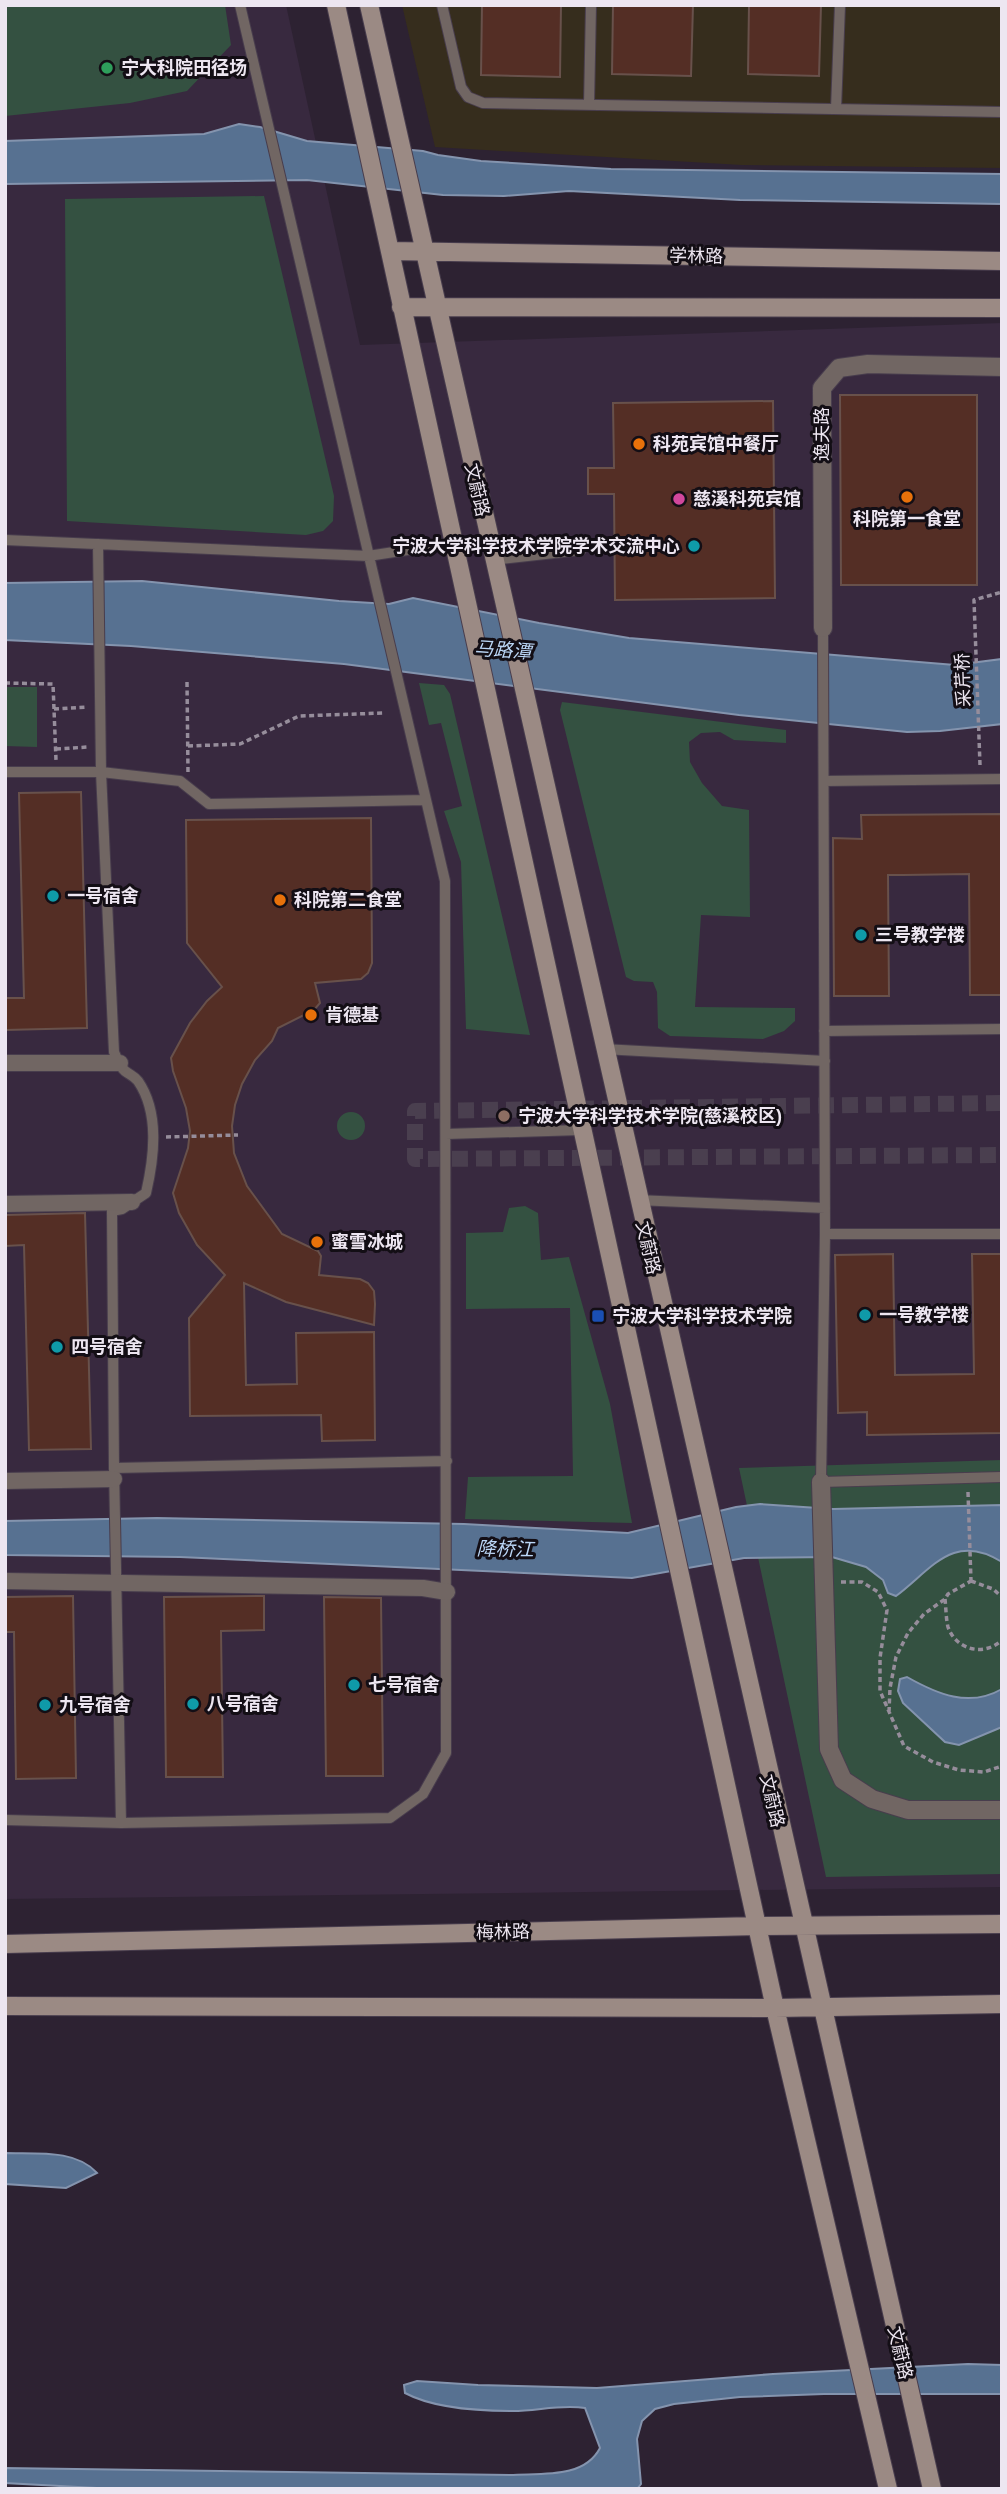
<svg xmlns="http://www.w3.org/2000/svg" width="1007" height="2494" font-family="Helvetica,'Noto Sans SC',sans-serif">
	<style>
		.built { fill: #38293f }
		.industrial { fill: #362d1d }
		.green { fill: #345141 }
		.water { fill: #577191; stroke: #8494ae; stroke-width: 2 }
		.building { fill: #542e25; stroke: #68514b; stroke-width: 2 }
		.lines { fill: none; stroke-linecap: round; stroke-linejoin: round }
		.pedestrian-tunnel { stroke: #4a3f4f; stroke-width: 16; stroke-dasharray: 16 8; stroke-linecap: butt }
		.service-casing { stroke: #483d4d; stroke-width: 12 }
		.pedestrian-casing { stroke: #483d4d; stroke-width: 18 }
		.minor-casing { stroke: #483d4d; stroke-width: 20 }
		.secondary-casing { stroke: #483d4d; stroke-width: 20 }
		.path { stroke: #968d9b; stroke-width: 3.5; stroke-dasharray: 5 3.5; stroke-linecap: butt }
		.service { stroke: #716663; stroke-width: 10 }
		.pedestrian { stroke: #716663; stroke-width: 16 }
		.minor { stroke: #716663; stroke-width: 18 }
		.secondary { stroke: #9b8a84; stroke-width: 18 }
		.leisure-dot { fill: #2e9e5b; stroke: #130e15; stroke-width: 2.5 }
		.food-dot { fill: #e8710a; stroke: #130e15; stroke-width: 2.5 }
		.hotel-dot { fill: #d1479c; stroke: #130e15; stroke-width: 2.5 }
		.culture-dot { fill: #0f9aa8; stroke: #130e15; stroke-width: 2.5 }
		.education-dot { fill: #8d6e63; stroke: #130e15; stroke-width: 2.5 }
		.transit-dot { fill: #1a4fb4; stroke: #130e15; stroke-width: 2.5 }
		.labels { text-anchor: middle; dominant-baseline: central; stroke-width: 6; stroke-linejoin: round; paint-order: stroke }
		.poi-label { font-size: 18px; font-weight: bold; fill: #ede6f1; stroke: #130e15; text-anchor: start }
		.street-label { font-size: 18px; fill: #ede6f1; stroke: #130e15 }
		.water-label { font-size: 19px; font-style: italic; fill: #bbd6f6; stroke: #130e15 }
	</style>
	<rect width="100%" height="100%" fill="#2d2232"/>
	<path class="built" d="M5,5H286L360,345L1002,323V1887L5,1899Z"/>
	<path class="industrial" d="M402,5H1002V168L742,165L435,147Z"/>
	<path class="green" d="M5,5H225L231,45L187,91L130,103L5,116Z
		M264,196L334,496L333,521L323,531L306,535L67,521L65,199Z
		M419,683L444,685L450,694L530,1035L466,1029L461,862L444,811L462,806L441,723L429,725Z
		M5,687H37V747L5,746Z
		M562,702L786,730V743L734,740L720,732L701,733L689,742L690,762L702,783L722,806L749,810L750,917L701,915L695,1007L795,1008V1021L784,1031L763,1039L670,1036L658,1028L657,992L653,982L634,981L626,977L560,710Z
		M337 1126a14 14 0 1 1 28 0a14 14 0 1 1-28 0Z
		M525,1206L538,1213L541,1260L569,1257L610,1404L632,1523L465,1519L468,1477L573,1476L570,1308L466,1309V1233L503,1232L509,1208Z
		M1002,1460V1874L826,1877L739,1468Z"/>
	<path class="water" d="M239,124L260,127L307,141L423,151L438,155L481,161L611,169L1002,174V204L740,200L569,191L504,196L443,195L307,180L5,184V141L204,134Z
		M142,581L339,601L389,604L413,598L539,623L629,638L955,665L1002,659V724L940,731L907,732L739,715L344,664L131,646L5,640V583Z
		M760,1504L833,1509L1002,1505V1562C953,1531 931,1570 896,1596L888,1593L883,1580L866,1567L832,1557L744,1558L632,1578L180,1557L5,1555V1521L157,1518L464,1524L628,1533L736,1507Z
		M907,1677C937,1694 969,1708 1002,1689V1727L959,1745L945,1742L903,1703L898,1691L900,1679Z
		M5,2153C36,2154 76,2149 97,2173L66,2188L5,2184Z
		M968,2364L1002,2365V2394H824L740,2397L674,2404L655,2409L642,2421L637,2439L641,2484L637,2489H115L5,2483V2468L510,2475C541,2473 584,2479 600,2448L585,2408C561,2404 537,2411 513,2411C481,2411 433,2408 405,2393L404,2385L417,2381L478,2385L597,2388L773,2374Z"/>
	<path class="building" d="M482,5H561L560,77L481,75Z
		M613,5H693L691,76L612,74Z
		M749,5H821L819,76L748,74Z
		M840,395H977V585H841Z
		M773,401L775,598L615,600L614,494H588V468H614L613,403Z
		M81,792L87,1028L5,1030V998H24L19,793Z
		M1002,814V995H970L969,874L903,875H888L889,996H834L833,838L862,839L861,815Z
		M371,818L372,963L368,973L361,979L315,983L320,1003L314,1010L278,1028L272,1041L255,1060L242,1084L235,1105L232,1126L234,1153L247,1186L282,1234L318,1251L321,1256L319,1275L360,1279L368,1283L374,1291L375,1304L374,1325L286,1302L244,1283L246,1385L297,1384L296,1333L374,1332L375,1440L322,1441L321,1415L190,1416L189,1318L225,1275L197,1245L179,1213L173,1193L188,1148L190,1131L186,1108L173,1071L171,1058L190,1023L207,1001L222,987L187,943L186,820Z
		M85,1213L91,1449L29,1450L24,1245L5,1246V1215Z
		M893,1254L895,1375L974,1374L972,1254H1002V1433L867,1435V1412L838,1413L835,1255Z
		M73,1596L76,1778L16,1779L14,1632H5V1597Z
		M264,1596V1630L221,1631L223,1777H166L164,1597Z
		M324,1597L381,1598L383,1776H326Z"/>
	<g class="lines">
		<path class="pedestrian-tunnel" d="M1002,1103L415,1111V1159L1002,1155"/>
		<defs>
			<path id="service" d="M442,5L461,87L468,97L483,103L1002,112
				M589,105L591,5
				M836,109L840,5
				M5,540L369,556
				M98,544L101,772L114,1052C117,1059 120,1067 125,1071C130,1075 134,1076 138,1081C160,1113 154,1158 146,1193L122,1209L112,1211L114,1468
				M368,556L453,543
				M493,560L581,550
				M823,628L825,1234L821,1482L1002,1477
				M5,772H101L180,781L209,804L426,800
				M824,781L1002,779
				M824,1031L1002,1029
				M603,1049L825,1061
				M446,1134L581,1130
				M637,1200L825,1208
				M825,1234H1002
				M5,1820L121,1823L390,1818L423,1794L446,1753L445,881L240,5
				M121,1823L114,1468L447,1461"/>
			<path id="pedestrian" d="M5,1063H120
				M5,1204L132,1202
				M5,1481L114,1479
				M5,1581L423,1588L447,1592"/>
			<path id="minor" d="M823,628L822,388L839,368L868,364L1002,367
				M821,1482L829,1749L843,1780L872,1799L908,1810H1002"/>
			<path id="secondary" d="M336,5L775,2008L888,2489
				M369,5C554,834 737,1663 932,2489
				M390,251L1002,261
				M401,307L1002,308
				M5,1944L757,1926L1002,1924
				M5,2006L775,2008L1002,2004"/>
		</defs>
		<use href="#service" class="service-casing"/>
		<use href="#pedestrian" class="pedestrian-casing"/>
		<use href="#minor" class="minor-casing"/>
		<use href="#secondary" class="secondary-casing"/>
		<path class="path" d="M187,682L188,772
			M5,683L53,684L56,760
			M54,709L87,707
			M188,746L240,744L299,716L384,713
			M56,749L88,747
			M980,765L974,600L1002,592
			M166,1137L238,1135
			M968,1492L971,1581
			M971,1581L993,1589L1002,1597
			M841,1582H862L878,1592L887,1610L880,1658V1691L904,1746L933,1762L959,1770L984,1772L1002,1766
			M945,1599C946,1608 946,1619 948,1627C956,1650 984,1657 1002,1640
			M889,1712L890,1688L896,1657L908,1633L924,1614L945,1599L948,1594L971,1581"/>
		<use href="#service" class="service"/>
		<use href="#pedestrian" class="pedestrian"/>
		<use href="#minor" class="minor"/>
		<use href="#secondary" class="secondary"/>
	</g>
	<circle class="leisure-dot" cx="107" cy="68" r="7"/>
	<g class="food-dot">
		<circle cx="639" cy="444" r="7"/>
		<circle cx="907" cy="497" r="7"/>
		<circle cx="280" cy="900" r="7"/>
		<circle cx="311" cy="1015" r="7"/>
		<circle cx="317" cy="1242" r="7"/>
	</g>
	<circle class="hotel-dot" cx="679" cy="499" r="7"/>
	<g class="culture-dot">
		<circle cx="694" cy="546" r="7"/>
		<circle cx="53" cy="896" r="7"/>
		<circle cx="861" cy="935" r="7"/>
		<circle cx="865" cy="1315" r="7"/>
		<circle cx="57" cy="1347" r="7"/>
		<circle cx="354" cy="1685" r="7"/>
		<circle cx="193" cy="1704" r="7"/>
		<circle cx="45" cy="1705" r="7"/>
	</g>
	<circle class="education-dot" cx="504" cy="1116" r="7"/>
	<rect class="transit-dot" x="591" y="1309" width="14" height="14" rx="3.5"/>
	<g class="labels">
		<g class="poi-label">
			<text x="121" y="68">宁大科院田径场</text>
			<text x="653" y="444">科苑宾馆中餐厅</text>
			<text x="693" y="499">慈溪科苑宾馆</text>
			<text x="907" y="519" text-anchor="middle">科院第一食堂</text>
			<text x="680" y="546" text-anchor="end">宁波大学科学技术学院学术交流中心</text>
			<text x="67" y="896">一号宿舍</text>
			<text x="294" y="900">科院第二食堂</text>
			<text x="875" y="935">三号教学楼</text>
			<text x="325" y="1015">肯德基</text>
			<text x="518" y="1116">宁波大学科学技术学院(慈溪校区)</text>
			<text x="331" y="1242">蜜雪冰城</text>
			<text x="879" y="1315">一号教学楼</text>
			<text x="612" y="1316">宁波大学科学技术学院</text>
			<text x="71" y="1347">四号宿舍</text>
			<text x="368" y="1685">七号宿舍</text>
			<text x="207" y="1704">八号宿舍</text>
			<text x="59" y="1705">九号宿舍</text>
		</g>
		<g class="street-label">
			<text transform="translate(696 256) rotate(1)">学林路</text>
			<text transform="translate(822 434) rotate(-90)">逸夫路</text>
			<text transform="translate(477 490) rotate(77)">文蔚路</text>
			<text transform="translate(963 680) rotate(-92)">采芹桥</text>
			<text transform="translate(648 1248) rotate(77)">文蔚路</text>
			<text transform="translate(772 1801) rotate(77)">文蔚路</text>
			<text transform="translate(503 1932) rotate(-1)">梅林路</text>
			<text transform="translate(900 2353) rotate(77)">文蔚路</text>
		</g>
		<g class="water-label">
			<text transform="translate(503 650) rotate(4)">马路潭</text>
			<text transform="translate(505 1549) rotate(1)">降桥江</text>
		</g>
	</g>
	<rect width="1007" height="2494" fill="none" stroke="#ede6f1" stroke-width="14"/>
</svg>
